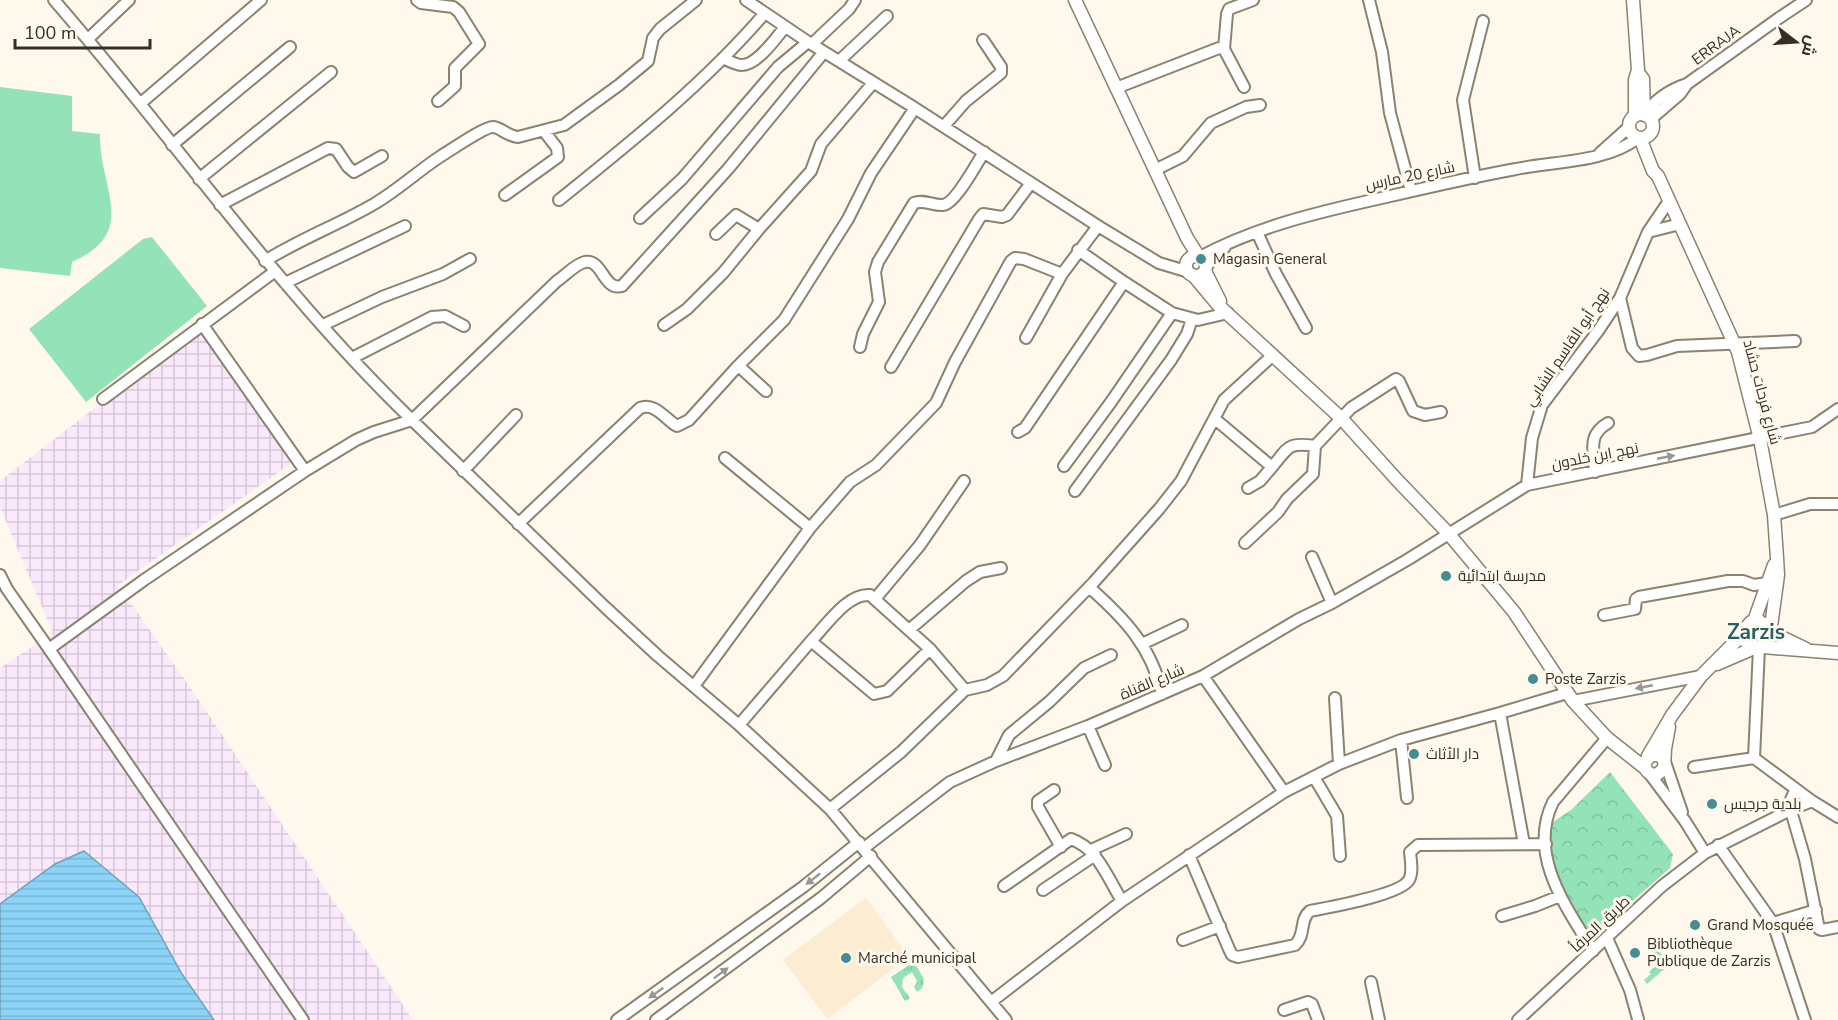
<svg xmlns="http://www.w3.org/2000/svg" width="1838" height="1020" font-family="'Nunito Sans',Cairo,sans-serif">
	<style>
		.built { fill: #fcecd1 }
		.industrial { fill: url(#industrial-grid) }
		.grass { fill: url(#grass-tufts) }
		.forest { fill: url(#forest-crowns) }
		.garden { fill: url(#garden-dots) }
		.pitch { fill: #94e2b8 }
		.water { fill: url(#water-rules); stroke: #71a2b9; stroke-width: 1.5 }
		.lines { fill: none; stroke-linecap: round; stroke-linejoin: round }
		.minor-casing { stroke: #8c8270; stroke-width: 14 }
		.major-casing { stroke: #8c8270; stroke-width: 15 }
		.minor { stroke: #fff; stroke-width: 10 }
		.major { stroke: #fff; stroke-width: 12 }
		.oneway { fill: #999793 }
		.poi-dot { fill: #468d93; stroke: #fff8ec; stroke-width: 2 }
		.labels { text-anchor: middle; dominant-baseline: central; stroke-width: 6; stroke-linejoin: round; paint-order: stroke }
		.street-label { font-size: 15px; fill: #332f27; stroke: #fff8ec }
		.poi-label { font-size: 15px; fill: #332f27; stroke: #fff8ec; text-anchor: start }
		.district-label { font-size: 21px; font-weight: bold; fill: #266064; stroke: #fff8ec }
	</style>
	<defs>
		<pattern id="industrial-grid" width="8" height="8" patternUnits="userSpaceOnUse" patternTransform="scale(1.5)"><rect width="8" height="8" fill="#f9e9fb"/><path d="M0 4h8M4 0v8" fill="none" stroke="#d6c8d7"/></pattern>
		<pattern id="grass-tufts" width="24" height="20" patternUnits="userSpaceOnUse" patternTransform="scale(1.5)"><rect width="24" height="20" fill="#94e2b8"/><path d="M3 7l-1-3M5 7V3M7 7l1-3M15 17l-1-3M17 17v-4M19 17l1-3" fill="none" stroke="#80c29e"/></pattern>
		<pattern id="forest-crowns" width="20" height="18" patternUnits="userSpaceOnUse" patternTransform="scale(1.5)"><rect width="20" height="18" fill="#94e2b8"/><path d="M2 6a3 3 0 1 1 6 0M12 15a3 3 0 1 1 6 0" fill="none" stroke="#80c29e"/></pattern>
		<pattern id="garden-dots" width="8" height="8" patternUnits="userSpaceOnUse" patternTransform="scale(1.5)"><rect width="8" height="8" fill="#94e2b8"/><path d="M2 2h.1M6 6h.1" fill="none" stroke="#80c29e" stroke-width="1.8" stroke-linecap="round"/></pattern>
		<pattern id="water-rules" width="6" height="5" patternUnits="userSpaceOnUse" patternTransform="scale(1.5)"><rect width="6" height="5" fill="#8bd3f7"/><path d="M0 2.5h6" fill="none" stroke="#78b5d4"/></pattern>
	</defs>
	<rect width="100%" height="100%" fill="#fff8ec"/>
	<path class="built" d="M866,898L909,957L827,1019L783,960Z"/>
	<path class="industrial" d="M201,326L296,460L118,585L196,696L413,1020H214L182,974L139,897L55,864L0,904V668L53,633L0,507V481Z"/>
	<path class="grass" d="M914,962L924,979L922,988L917,992L914,987L917,981L912,972L903,978L902,987L910,998L905,1001L891,977Z"/>
	<path class="forest" d="M1610,772L1673,854L1670,868L1591,937L1554,871L1550,824L1572,809Z"/>
	<path class="garden" d="M1656,948L1670,964L1647,984L1644,980L1651,974L1649,972L1656,966L1647,955Z"/>
	<path class="pitch" d="M0,87L72,96V131L100,134C98,187 141,231 72,262L70,276L0,268Z
		M152,237L207,306L86,402L29,329L143,239Z"/>
	<path class="water" d="M84,851L139,897L182,974L214,1020H0V904L55,864Z"/>
	<g class="lines">
		<defs>
			<path id="minor" d="M54,0C175,139 279,292 412,420L557,281C565,276 575,264 585,262C603,259 603,291 622,286L728,169L824,52
				M417,0L421,3L453,7L459,12L479,44L455,68V86L438,101
				M746,0L808,42L910,105L1098,226L1159,263L1189,272
				M1369,0L1382,52L1390,113L1411,191
				M88,39L129,0
				M812,44L849,9L855,0
				M1224,49L1227,14L1229,9L1253,0
				M723,58C729,61 736,65 742,65C757,65 776,38 785,27
				M839,61L887,16
				M1116,88L1219,48L1224,49L1244,87
				M141,103L261,0
				M1646,115C1652,100 1672,89 1687,84L1779,18L1806,0
				M1651,119L1680,94L1687,84
				M944,126L966,101L1001,73V67L983,40
				M172,145L290,47
				M1600,153L1629,127
				M1155,170L1183,156L1211,123L1246,107L1260,105
				M1475,178L1463,100L1483,21
				M199,179L331,72
				M505,195L558,157L557,148L544,131
				M559,200C631,142 704,84 765,13
				M220,205L328,148L336,149L348,167L354,172L382,156
				M640,218L682,179L778,67L808,42
				M1257,232L1276,274L1306,328
				M1648,232L1680,224
				M716,234L736,215L759,229
				M1200,257C1257,226 1323,211 1386,197C1429,187 1472,177 1516,169C1555,161 1605,163 1638,138
				M265,261C300,239 338,225 374,204C398,190 418,171 441,156C451,150 484,127 493,127C500,127 507,136 518,137L564,125L619,85L648,61L653,38L660,29L696,0
				M1206,266L1225,247
				M285,283L405,226
				M1620,298L1632,348L1639,356L1647,355L1677,346L1795,341
				M1172,313L1198,320L1228,313
				M202,324L305,471
				M323,325L382,297L443,274L470,259
				M664,325L687,309L723,273L759,229L811,171L821,144L873,83
				M1026,338L1062,274
				M860,347L863,334L879,302L875,272L878,262L914,203C924,199 933,206 943,205C955,204 977,163 984,152
				M352,358L432,317L445,316L464,326
				M737,367L784,320L848,219L871,173L915,108
				M891,367L979,219L983,214L1002,217L1007,215L1031,183
				M103,399L274,272
				M1215,419L1272,467C1289,447 1287,442 1315,446
				M1018,432L1025,428L1124,282L1078,250
				M725,458L810,528L850,482L876,465L936,403L955,362L1011,261L1015,258L1024,259L1062,274L1098,226
				M1064,466L1111,402L1172,313L1124,282
				M463,471L516,415
				M1595,472C1594,450 1587,435 1608,423
				M1527,485L1532,438L1542,405L1598,331L1620,298L1648,232L1669,201
				M1248,488L1260,481L1272,467
				M1075,491L1171,360L1187,334L1192,319
				M1774,515L1810,504H1838
				M518,524L640,408C655,402 665,419 677,426L689,420L737,367L742,369L766,391
				M1245,543L1278,512L1287,499L1313,474L1315,446L1351,408L1396,379L1399,381L1413,411L1425,415L1441,412
				M1312,557L1332,603
				M0,575L7,589L49,649L144,580L305,471L356,440L374,432L412,420L605,607L658,656L739,725L830,809L1006,1020
				M1089,587C1124,618 1152,647 1162,694
				M875,599L920,545L964,481
				M1604,615L1635,609L1636,599L1639,597L1728,581H1743L1754,585L1767,583
				M909,630L966,581L980,572L1001,568
				M1142,644L1182,625
				M1759,648L1754,758L1812,801L1838,817
				M49,649L303,1020
				M1203,676L1284,792
				M694,686L810,528
				M965,690L987,685L1003,676L1094,582L1159,509L1181,481L1224,400L1272,356
				M1335,698L1339,764
				M1573,701L1701,676
				M1500,713L1524,844
				M739,725L811,641
				M1088,726L1105,765
				M1401,740L1407,798
				M996,761L1009,735L1049,702L1084,668L1111,655
				M1665,762L1682,812
				M1694,767L1754,758
				M1649,773L1685,821L1705,853
				M1314,777L1337,816L1340,856
				M1054,790L1038,801V807L1061,847
				M1798,791L1793,795L1789,804L1805,859L1819,929L1822,930L1838,927
				M830,809L901,752L965,690L930,649L870,595C847,593 826,626 811,641L874,694L887,691L930,649
				M1718,845L1773,923L1805,1020
				M864,848L950,782L996,761L1088,726L1203,676L1299,619L1332,603L1407,560L1527,485L1812,427L1838,409
				M1091,850L1126,834
				M1189,855L1229,949L1232,955L1238,957L1295,945C1306,935 1299,920 1310,911C1330,907 1400,895 1409,880C1413,873 1411,861 1410,852L1418,845L1546,844
				M1004,886L1071,839C1098,848 1108,879 1122,901
				M1043,890L1095,855
				M1502,916L1535,906L1560,896
				M1773,923L1816,910
				M1607,938L1630,990L1638,1019
				M1183,940L1220,926
				M1593,951C1567,908 1527,855 1553,802L1607,738
				M1371,982L1379,1020
				M991,1002L1122,901L1284,792L1339,764L1401,740L1500,713L1567,693
				M1284,1010L1308,1002L1312,1004L1318,1020
				M617,1020L803,887L859,842
				M656,1020L821,898L871,856
				M1518,1020L1662,886L1705,853L1792,809L1812,801"/>
			<path id="major" d="M1075,0L1187,238L1199,257
				M1633,0L1638,70L1635,80V116
				M1640,75L1643,79L1644,115
				M1629 126a12 12 0 1 1 24 0a12 12 0 1 1-24 0Z
				M1640,138L1653,171L1658,176L1738,352L1760,439L1774,515L1777,558L1778,575L1769,641L1759,648L1751,646L1745,641V629L1751,622L1759,621L1769,628
				M1186 266a10 10 0 1 1 20 0a10 10 0 1 1-20 0Z
				M1205,271L1220,301
				M1193,275L1218,305L1342,419L1398,481L1448,533L1514,612L1573,701L1607,738L1645,768
				M1754,621L1774,565
				M1771,632L1806,649
				M1763,647L1838,653
				M1717,664L1754,648
				M1648,756L1672,715L1701,676L1744,633
				M1664,759L1658,755H1651L1645,762C1644,770 1648,774 1656,775L1664,769L1665,749L1669,727"/>
		</defs>
		<use href="#minor" class="minor-casing"/>
		<use href="#major" class="major-casing"/>
		<use href="#minor" class="minor"/>
		<use href="#major" class="major"/>
	</g>
	<defs><path id="oneway-solid" d="M-6-.8H1V-3.2L6.5 0L1 3.2V.8H-6Z" transform="scale(1.5)"/></defs>
	<g class="oneway">
		<use href="#oneway-solid" transform="translate(1666 457) rotate(-11)"/>
		<use href="#oneway-solid" transform="translate(1644 687) rotate(169)"/>
		<use href="#oneway-solid" transform="translate(813 879) rotate(142)"/>
		<use href="#oneway-solid" transform="translate(721 973) rotate(-37)"/>
		<use href="#oneway-solid" transform="translate(656 993) rotate(145)"/>
	</g>
	<g class="poi-dot">
		<circle cx="1201" cy="259" r="6"/>
		<circle cx="1446" cy="576" r="6"/>
		<circle cx="1533" cy="679" r="6"/>
		<circle cx="1414" cy="754" r="6"/>
		<circle cx="1712" cy="804" r="6"/>
		<circle cx="1695" cy="925" r="6"/>
		<circle cx="1635" cy="953" r="6"/>
		<circle cx="846" cy="958" r="6"/>
	</g>
	<g class="labels">
		<g class="street-label">
			<text transform="translate(1716 45) rotate(-36)">ERRAJA</text>
			<text transform="translate(1410 176) rotate(-12)">شارع 20 مارس</text>
			<text transform="translate(1567 347) rotate(-56)">نهج أبو القاسم الشابي</text>
			<text transform="translate(1762 392) rotate(75)">شارع فرحات حشاد</text>
			<text transform="translate(1595 456) rotate(-11)">نهج ابن خلدون</text>
			<text transform="translate(1152 682) rotate(-23)">شارع القناة</text>
			<text transform="translate(1600 924) rotate(-43)">طريق المرفأ</text>
		</g>
		<g class="poi-label">
			<text x="1213" y="259">Magasin General</text>
			<text x="1458" y="576">مدرسة ابتدائية</text>
			<text x="1545" y="679">Poste Zarzis</text>
			<text x="1426" y="754">دار الأثاث</text>
			<text x="1724" y="804">بلدية جرجيس</text>
			<text x="1707" y="925">Grand Mosquée</text>
			<text x="1647" y="944">Bibliothèque<tspan x="1647" dy="17">Publique de Zarzis</tspan></text>
			<text x="858" y="958">Marché municipal</text>
		</g>
		<g class="district-label">
			<text x="1756" y="632">Zarzis</text>
		</g>
	</g>
	<g transform="translate(1796 42) rotate(107)" stroke="#fff8ec" stroke-width="4.5" paint-order="stroke">
	<path d="M0-4.5L10 22L0 15L-10 22Z" fill="#332f27"/>
	<text y="-9" font-size="16" font-weight="bold" text-anchor="middle" fill="#332f27">ش</text>
	</g>
	<path d="M15 39v9h135v-9" fill="none" stroke="#332f27" stroke-width="3"/>
	<text x="24" y="39" font-size="18" fill="#332f27" stroke="#fff8ec" stroke-width="4.5" paint-order="stroke">100 m</text>
</svg>
